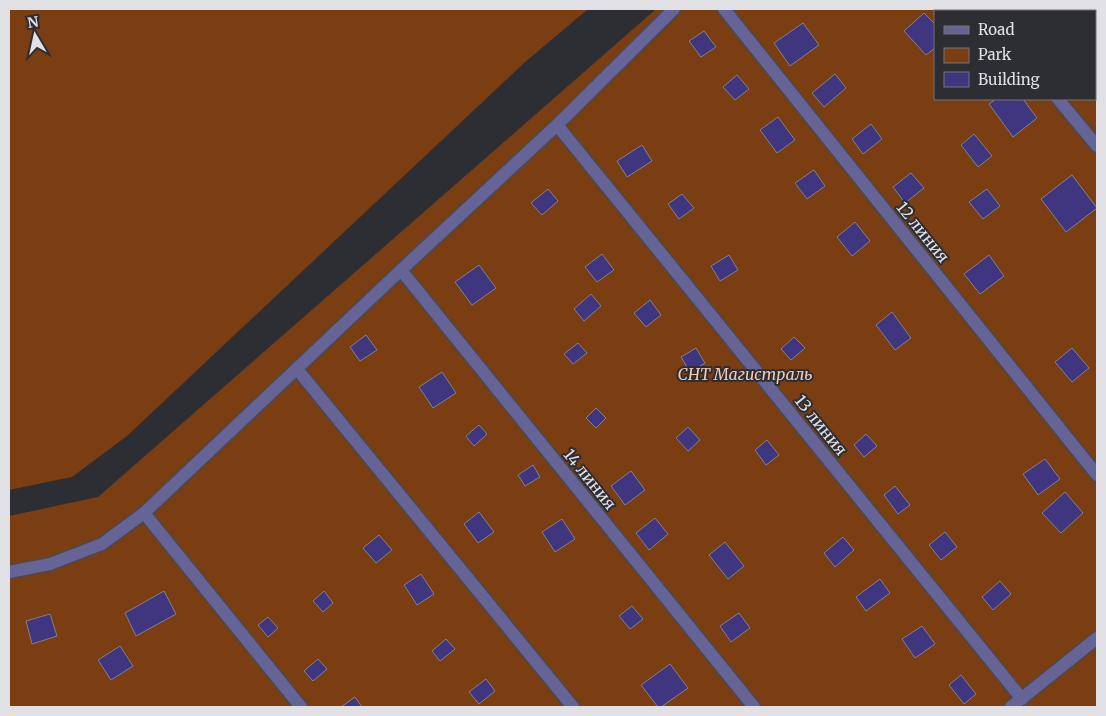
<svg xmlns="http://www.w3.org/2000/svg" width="1106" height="716" font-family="Merriweather,serif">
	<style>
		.green { fill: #7a3e12; fill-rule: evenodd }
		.building { fill: #40367f; stroke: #81818b }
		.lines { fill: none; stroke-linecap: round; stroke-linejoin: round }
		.minor-casing { stroke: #4a4a50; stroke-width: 15 }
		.minor { stroke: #666397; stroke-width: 12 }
		.labels { text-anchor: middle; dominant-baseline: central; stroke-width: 4; stroke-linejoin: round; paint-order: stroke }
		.street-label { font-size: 16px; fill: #e0e0e5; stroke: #2d2d34 }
		.park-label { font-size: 16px; font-style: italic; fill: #f5cab1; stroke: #2d2d34 }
	</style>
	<rect width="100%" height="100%" fill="#2d2d34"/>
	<path class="green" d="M9,9H588L524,63L127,436L72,477L9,490Z
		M656,9H1097V707H9V516L98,497ZM935,11H1095V99H935Z"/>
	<path class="building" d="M1007,9H1049L1051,11H1009Z
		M924,13L935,24V48L926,55L904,31Z
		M803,23L819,45L790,66L774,43Z
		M704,31L716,47L701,57L689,41Z
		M835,74L846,88L824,107L812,93Z
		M737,75L749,89L735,100L723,87Z
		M996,99H1023L1037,118L1013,137L989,104Z
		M778,117L795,140L777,153L760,130Z
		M871,124L882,139L863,154L852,139Z
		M974,134L992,156L978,167L961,145Z
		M642,145L652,161L627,177L617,161Z
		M814,170L825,186L807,199L795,183Z
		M911,173L924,188L905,203L893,187Z
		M1072,175L1097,208L1066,232L1041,199Z
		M548,189L558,201L542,215L531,203Z
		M987,189L1000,206L983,219L969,202Z
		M682,194L694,208L679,219L668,204Z
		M855,222L870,241L852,256L837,237Z
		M602,254L614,270L597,282L585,267Z
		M729,255L738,270L720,281L711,266Z
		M989,255L1004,276L980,294L964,274Z
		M479,265L496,288L472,305L455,282Z
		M591,294L601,306L584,321L574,309Z
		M650,300L661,315L646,327L634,313Z
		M892,312L911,338L895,350L876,325Z
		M366,335L377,350L360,361L350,347Z
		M794,337L805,348L791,360L781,349Z
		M578,343L587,353L573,364L564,354Z
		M696,348L705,363L690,372L681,357Z
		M1072,348L1089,368L1072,382L1055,362Z
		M442,372L456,393L433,408L419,387Z
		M596,408L606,418L596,428L586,418Z
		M479,425L487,434L474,446L466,436Z
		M688,427L700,440L688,451L676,438Z
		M866,434L877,446L864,457L854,445Z
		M767,440L779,455L766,465L755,450Z
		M1045,459L1060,479L1038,495L1023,474Z
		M533,465L540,477L525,486L518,475Z
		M631,471L645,490L625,505L611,486Z
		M895,486L910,505L898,514L884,495Z
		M1065,492L1083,513L1061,533L1042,513Z
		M479,512L494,532L478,543L464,524Z
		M655,518L668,534L649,550L636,533Z
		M562,519L575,539L555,552L542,532Z
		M945,532L957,547L941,560L929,545Z
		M379,535L392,550L376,563L363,548Z
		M843,537L854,550L835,567L824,553Z
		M725,542L744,566L728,579L709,555Z
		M421,574L434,594L417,605L404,585Z
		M880,579L890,593L866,611L856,597Z
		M1000,581L1011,594L993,610L982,597Z
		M164,591L176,614L136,636L125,613Z
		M324,591L333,603L323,612L313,601Z
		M632,606L643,619L630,629L619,616Z
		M739,613L750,628L731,642L720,626Z
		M50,614L57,636L32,644L26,621Z
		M268,617L278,628L268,637L258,625Z
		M922,626L935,644L915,658L902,639Z
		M446,639L455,649L440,661L432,651Z
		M120,646L133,666L111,680L98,660Z
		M318,659L327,669L313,681L304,671Z
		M670,664L688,688L661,707H658L641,685Z
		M961,675L976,694L964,704L949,685Z
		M486,679L495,691L479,704L469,692Z
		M355,697L362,707H341Z"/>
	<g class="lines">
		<defs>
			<path id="minor" d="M724,9L1097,475
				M984,9L986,11
				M1058,99L1097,146
				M557,125L1022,699
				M401,270L754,707
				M297,369L573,707
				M144,513L301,707
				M9,572L50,564L102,544L144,513L401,270L557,125L674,9
				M1011,707L1097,638"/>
		</defs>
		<use href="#minor" class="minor-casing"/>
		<use href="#minor" class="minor"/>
	</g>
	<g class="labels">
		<g class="street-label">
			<text transform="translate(923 232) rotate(51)">12 линия</text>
			<text transform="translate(821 425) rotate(51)">13 линия</text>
			<text transform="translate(590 479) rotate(51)">14 линия</text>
		</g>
		<g class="park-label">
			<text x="745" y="374">СНТ Магистраль</text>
		</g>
	</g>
	<rect width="1106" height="716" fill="none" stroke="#e0e0e5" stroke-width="20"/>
	<rect x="934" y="10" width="162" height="90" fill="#2d2d34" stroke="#75757b"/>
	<rect x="944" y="26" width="25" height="8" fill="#666397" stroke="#75757b"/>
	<text x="978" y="35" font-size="15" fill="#e0e0e5">Road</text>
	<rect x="944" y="48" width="25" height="15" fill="#7a3e12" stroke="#75757b"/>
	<text x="978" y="60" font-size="15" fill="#e0e0e5">Park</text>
	<rect x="944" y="72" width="25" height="15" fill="#40367f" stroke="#75757b"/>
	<text x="978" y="85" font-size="15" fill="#e0e0e5">Building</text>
	<g transform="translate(35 35) rotate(351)" stroke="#2d2d34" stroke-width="4" paint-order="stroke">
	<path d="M0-4L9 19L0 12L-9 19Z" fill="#e0e0e5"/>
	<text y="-8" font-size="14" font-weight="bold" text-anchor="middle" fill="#e0e0e5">N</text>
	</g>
</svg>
